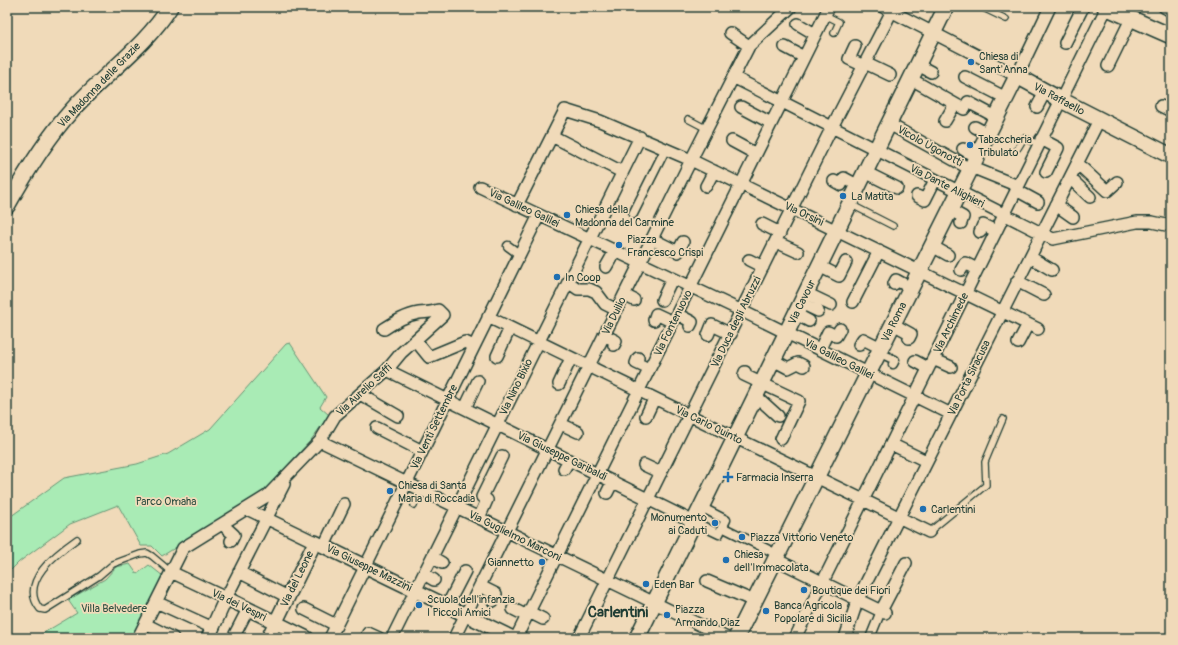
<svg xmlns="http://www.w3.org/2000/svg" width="1178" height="645" font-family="Pangolin,sans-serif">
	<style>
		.green { fill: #a9ebb5; stroke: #649474 }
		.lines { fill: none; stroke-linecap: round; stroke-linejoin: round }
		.service-casing { stroke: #1f3d34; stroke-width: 8 }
		.pedestrian-casing { stroke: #1f3d34; stroke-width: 11 }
		.minor-casing { stroke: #1f3d34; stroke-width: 14 }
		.tertiary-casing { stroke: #1f3d34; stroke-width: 16 }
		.secondary-casing { stroke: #1f3d34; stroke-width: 18 }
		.service { stroke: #f0dab9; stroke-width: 5.5 }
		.pedestrian { stroke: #f0dab9; stroke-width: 8 }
		.minor { stroke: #f0dab9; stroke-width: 11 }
		.tertiary { stroke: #f0dab9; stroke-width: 13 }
		.secondary { stroke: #f0dab9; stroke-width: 15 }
		.poi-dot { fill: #1f6fb2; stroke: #f0dab9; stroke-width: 1.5 }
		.labels { text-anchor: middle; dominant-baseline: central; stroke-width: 3.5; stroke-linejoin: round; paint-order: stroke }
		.poi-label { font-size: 11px; fill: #1f3d34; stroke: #f0dab9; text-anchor: start }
		.street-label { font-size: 11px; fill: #1f3d34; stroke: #f0dab9 }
		.park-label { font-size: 11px; fill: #2d4e41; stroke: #f0dab9 }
		.district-label { font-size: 15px; font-weight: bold; fill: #1f3d34; stroke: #f0dab9 }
	</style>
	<rect width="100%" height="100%" fill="#f0dab9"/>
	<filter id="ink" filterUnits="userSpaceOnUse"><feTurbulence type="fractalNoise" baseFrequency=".025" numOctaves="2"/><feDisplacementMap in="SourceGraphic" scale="8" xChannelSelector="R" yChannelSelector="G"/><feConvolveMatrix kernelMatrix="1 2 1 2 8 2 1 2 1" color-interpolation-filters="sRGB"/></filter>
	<g filter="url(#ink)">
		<path class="green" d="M290,343L326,397L320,407L329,415L311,440L260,495L162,556L152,546H141L118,505L70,524L19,562L7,574V519L64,478L137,464L168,454L210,429L286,344Z
			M130,564L137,574L149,565L163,576L132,638H35L77,613L68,600L105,579L116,567Z"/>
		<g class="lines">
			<defs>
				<path id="service" d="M981,7L1006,19
					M825,15L839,22L834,33
					M688,119L707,129
					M1018,148L1024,138L1039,144
					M850,204L893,226
					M414,505L421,490
					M929,532L986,485L985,462L1003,419
					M77,539C57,553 18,582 40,609L45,610L99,576L113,564L140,554L147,553L152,556L171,572"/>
				<path id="pedestrian" d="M633,214L666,148
					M508,246L519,254
					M878,352L895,360L893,364
					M694,522L719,534L726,520L701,507
					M722,527L777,554
					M870,638L881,611"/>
				<path id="minor" d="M883,7L1017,76L1050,7
					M1164,7L1171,11
					M798,24L815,34
					M730,33L749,46
					M1065,43L1083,7
					M855,46L849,59L864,66
					M785,47L804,57
					M865,63L890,75
					M918,65L931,72
					M1108,66L1131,19
					M733,77L1053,239L1137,222H1152L1171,226
					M965,77L1006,98
					M911,79L964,109L968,102L996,117
					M1161,106L1171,111
					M741,107L771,123
					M1037,107L1045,92
					M945,121L955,104
					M889,124L970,169
					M975,127L988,134
					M552,136L622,172
					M1041,139L1058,148L1046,172
					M732,141L756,154
					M963,149L976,157
					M1078,164L1107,191L1117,182
					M971,167L1018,186
					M865,172L897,188
					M1071,179L1090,197
					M834,181L841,185L844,178L859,186
					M706,186L714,171
					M480,187L742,311L951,414
					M1016,190L1038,202
					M917,196L925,200L935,180
					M517,205L565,110L600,121L691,160L1038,329
					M1056,205L1073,217
					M950,210L963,217L961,223
					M762,224L780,233
					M980,232L983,225L996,231
					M652,239L678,252L683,242
					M776,242L798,252
					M932,246L948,255
					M1030,257L1052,270
					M749,260L763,267
					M819,266L839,276L846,262
					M606,267L615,251
					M961,270L965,263L977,269
					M1017,281L1044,295
					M568,282L578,289H589L596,292L605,304L617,310
					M894,284L896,280L911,288
					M806,293L831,305
					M624,295L634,300
					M662,300L672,279
					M853,302L879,251
					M801,303L818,311
					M677,314L692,322L690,326
					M796,314L809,321
					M488,317L929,532
					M654,320L656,314L673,322
					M893,324L911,334L909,338
					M604,335L616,341L614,345
					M708,335L712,325L731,334
					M416,341L429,357L465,342L474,346
					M1018,343L1028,324
					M859,345L863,339L881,348
					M820,349L828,332L836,336L840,329
					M497,356L510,328
					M638,358L636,363L649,369
					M933,359L951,367
					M773,360L788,368L798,363L804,366
					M915,361L928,368
					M387,370L694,522
					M745,372L744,375L799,401L781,439
					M559,384L571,358
					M360,394L398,416
					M756,396L778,416
					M465,408L478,381
					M646,416L654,399
					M561,424L578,432
					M377,428L422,451
					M320,441L727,638
					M891,444L926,461
					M644,465L661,473
					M564,469L569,460
					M607,493L613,481
					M247,509L315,542
					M479,518L487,500L482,497L502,456
					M222,524L234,535L231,541
					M324,546L344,504
					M432,557L442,563
					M775,559L885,613
					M171,572L226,598L284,484
					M239,572L288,597
					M424,574L434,580
					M707,581L754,601
					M480,586L496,594L493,601
					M156,602L213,628
					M447,606L465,571
					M304,609L336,625
					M513,609L527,616
					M881,611L906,563
					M529,612L543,619
					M145,624L173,638
					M138,638L183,548L267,496L320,441L335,416L387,370L401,353L443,315L438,310C431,313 426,312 419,313C406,315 395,322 384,329
					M233,638L248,609
					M330,638L539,215
					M365,638L368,633L379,638
					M392,638L640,137
					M454,638L691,160L749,46L791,7
					M516,638L829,7
					M579,638L832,127L894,7
					M795,638L1107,7
					M845,638L858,599L878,559L1099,120"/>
				<path id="tertiary" d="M208,638L226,598L307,638
					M268,638L315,542L513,638"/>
				<path id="secondary" d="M1105,7L1171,36
					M7,206C26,172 46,139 72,110C103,75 145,47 170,7
					M637,638L946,7
					M736,638L1017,76L1061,100L1171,156"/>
			</defs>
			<use href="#service" class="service-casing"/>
			<use href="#pedestrian" class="pedestrian-casing"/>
			<use href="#minor" class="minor-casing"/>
			<use href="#tertiary" class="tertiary-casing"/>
			<use href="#secondary" class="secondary-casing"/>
			<use href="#service" class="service"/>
			<use href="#pedestrian" class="pedestrian"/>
			<use href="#minor" class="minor"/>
			<use href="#tertiary" class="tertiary"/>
			<use href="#secondary" class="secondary"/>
		</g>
	</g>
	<g class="poi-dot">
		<circle cx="971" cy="62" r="4"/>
		<circle cx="970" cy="145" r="4"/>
		<circle cx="843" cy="196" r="4"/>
		<circle cx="567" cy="215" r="4"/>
		<circle cx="619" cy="245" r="4"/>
		<circle cx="557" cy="277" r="4"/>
		<path d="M726 471h4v4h4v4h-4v4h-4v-4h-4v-4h4z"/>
		<circle cx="390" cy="491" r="4"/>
		<circle cx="923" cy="509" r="4"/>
		<circle cx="715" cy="523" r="4"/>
		<circle cx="742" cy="537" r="4"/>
		<circle cx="726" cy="560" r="4"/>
		<circle cx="542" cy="562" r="4"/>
		<circle cx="646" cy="584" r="4"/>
		<circle cx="804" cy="590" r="4"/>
		<circle cx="419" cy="605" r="4"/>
		<circle cx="766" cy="611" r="4"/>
		<circle cx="667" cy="615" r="4"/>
	</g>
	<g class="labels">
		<g class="poi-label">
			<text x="979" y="56">Chiesa di<tspan x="979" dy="13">Sant'Anna</tspan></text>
			<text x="978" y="139">Tabaccheria<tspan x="978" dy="13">Tribulato</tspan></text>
			<text x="851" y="196">La Matita</text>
			<text x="575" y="209">Chiesa della<tspan x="575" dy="13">Madonna del Carmine</tspan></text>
			<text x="627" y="239">Piazza<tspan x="627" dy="13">Francesco Crispi</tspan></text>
			<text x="565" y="277">In Coop</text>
			<text x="736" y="477">Farmacia Inserra</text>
			<text x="398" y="485">Chiesa di Santa<tspan x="398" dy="13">Maria di Roccadia</tspan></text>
			<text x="931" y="509">Carlentini</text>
			<text x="707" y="517" text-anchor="end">Monumento<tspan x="707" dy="13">ai Caduti</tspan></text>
			<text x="750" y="537">Piazza Vittorio Veneto</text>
			<text x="734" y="554">Chiesa<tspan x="734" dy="13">dell'Immacolata</tspan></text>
			<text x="534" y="562" text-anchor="end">Giannetto</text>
			<text x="654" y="584">Eden Bar</text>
			<text x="812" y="590">Boutique dei Fiori</text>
			<text x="427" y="599">Scuola dell'infanzia<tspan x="427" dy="13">I Piccoli Amici</tspan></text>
			<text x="774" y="605">Banca Agricola<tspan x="774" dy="13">Popolare di Sicilia</tspan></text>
			<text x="675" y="609">Piazza<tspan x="675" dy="13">Armando Diaz</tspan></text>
		</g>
		<g class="street-label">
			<text transform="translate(99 85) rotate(-46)">Via Madonna delle Grazie</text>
			<text transform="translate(1059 99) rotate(28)">Via Raffaello</text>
			<text transform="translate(930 146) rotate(29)">Vicolo Ugonotti</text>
			<text transform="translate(947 186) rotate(27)">Via Dante Alighieri</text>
			<text transform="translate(524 208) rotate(25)">Via Galileo Galilei</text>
			<text transform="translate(804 214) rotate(25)">Via Orsini</text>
			<text transform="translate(802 302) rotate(-64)">Via Cavour</text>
			<text transform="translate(614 316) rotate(-64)">Via Duilio</text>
			<text transform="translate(736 322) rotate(-64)">Via Duca degli Abruzzi</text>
			<text transform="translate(894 322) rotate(-63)">Via Roma</text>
			<text transform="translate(673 323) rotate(-64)">Via Fontenuovo</text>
			<text transform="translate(951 323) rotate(-64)">Via Archimede</text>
			<text transform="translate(839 359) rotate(27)">Via Galileo Galilei</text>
			<text transform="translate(969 378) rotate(-64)">Via Porta Siracusa</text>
			<text transform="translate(516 387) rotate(-64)">Via Nino Bixio</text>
			<text transform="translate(364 390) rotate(-43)">Via Aurelio Saffi</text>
			<text transform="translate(709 425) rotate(26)">Via Carlo Quinto</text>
			<text transform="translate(434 427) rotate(-64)">Via Venti Settembre</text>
			<text transform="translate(562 456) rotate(26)">Via Giuseppe Garibaldi</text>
			<text transform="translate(515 536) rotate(26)">Via Guglielmo Marconi</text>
			<text transform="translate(369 568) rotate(26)">Via Giuseppe Mazzini</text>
			<text transform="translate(297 579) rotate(-64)">Via del Leone</text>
			<text transform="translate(239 605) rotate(26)">Via dei Vespri</text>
		</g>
		<g class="park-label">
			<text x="166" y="501">Parco Omaha</text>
			<text x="114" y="608">Villa Belvedere</text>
		</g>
		<g class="district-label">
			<text x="618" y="612">Carlentini</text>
		</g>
	</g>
	<rect width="1178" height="645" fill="none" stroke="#f0dab9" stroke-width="24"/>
	<rect x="12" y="12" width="1154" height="621" fill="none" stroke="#1f3d34" stroke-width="1.5" filter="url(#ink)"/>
</svg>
